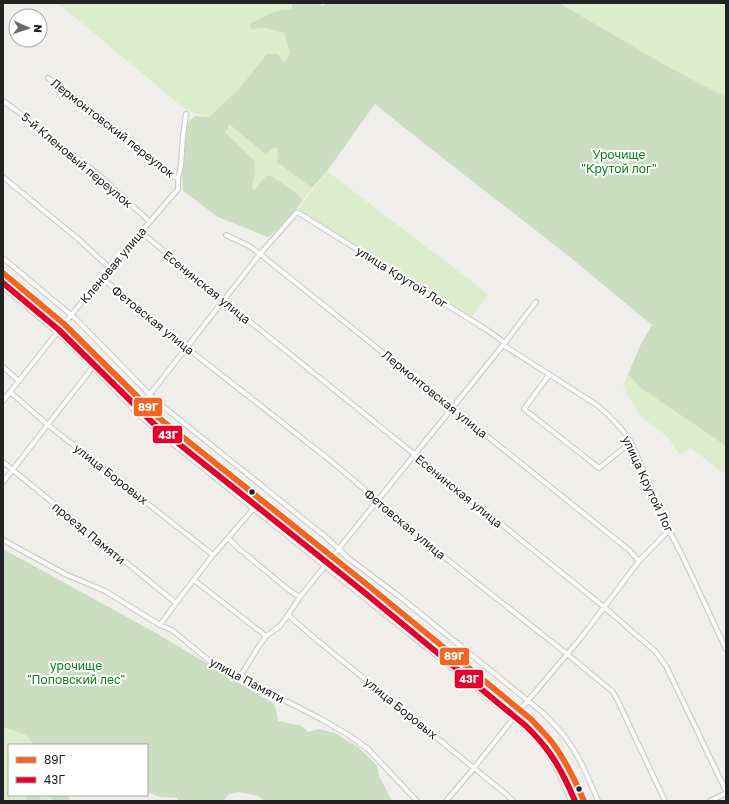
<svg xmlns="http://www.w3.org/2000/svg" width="729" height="804" font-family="'Golos Text',sans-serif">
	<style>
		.grass { fill: #ddeccb }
		.forest { fill: #cbdec1 }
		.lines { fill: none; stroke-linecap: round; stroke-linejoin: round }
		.minor-casing { stroke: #c9c8c7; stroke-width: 6 }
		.secondary-casing { stroke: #999a82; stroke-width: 8 }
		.minor { stroke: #fdfcfc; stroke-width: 4 }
		.secondary { stroke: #f4f4ed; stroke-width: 5.5 }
		.bus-1-casing { stroke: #fff; stroke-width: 9 }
		.bus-2-casing { stroke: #fff; stroke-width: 9 }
		.bus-1 { stroke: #f26522; stroke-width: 6 }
		.bus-2 { stroke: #e4002b; stroke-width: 6 }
		.bus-dot { fill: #222; stroke: #fff; stroke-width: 1.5 }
		.labels { text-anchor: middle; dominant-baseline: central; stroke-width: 4; stroke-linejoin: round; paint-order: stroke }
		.street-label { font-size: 12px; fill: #222; stroke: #fff }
		.park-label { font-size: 12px; fill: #0c8416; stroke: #fff }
		.line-badge { stroke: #fff; stroke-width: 1.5 }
		.badge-label { font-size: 11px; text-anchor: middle; font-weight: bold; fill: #fff }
	</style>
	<rect width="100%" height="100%" fill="#f0eeeb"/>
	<path class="grass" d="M58,3H292V9L276,11L251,29L265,28L284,33L290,53L284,64L239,89L209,117L186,110Z
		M559,3H726V97L672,69Z
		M229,124L264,154L273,148H278V162L312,188L303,200L297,193L260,185L254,191L252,186L255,173L225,132L228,129Z
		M327,171L488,294L471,318L297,211Z
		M628,374L641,388L726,446V475L691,448L679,454L668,437L640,416L623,387Z
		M3,727L26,735L34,745H9V795H30L27,797L25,801H3Z
		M37,795H49L50,797L55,801H42L39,795Z"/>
	<path class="forest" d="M292,3H319L323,6L326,3H559L672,69L726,97V446L641,388L628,374L641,344L652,325L566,254L426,145L375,104L327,171L312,188L277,162L278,154V148H273L265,154L229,124L228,129L225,132L254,161L255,173L252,186L254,191L266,176H271L297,193L303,200C293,214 282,227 268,237L218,217L183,191L182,173L188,122L195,116L209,117L239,89L267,54H278L284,63L290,53L284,33L265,28L251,29L249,24L276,11L292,9Z
		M3,549L156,633L274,704L277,713L278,721L302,726L308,732L318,729L335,733L358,747L377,765L379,776L392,801H265L258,796L239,792L229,794L223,801H178L177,798C171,797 166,798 160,797C155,796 152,793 147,792V745H34L26,735L3,727Z
		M30,795H39L42,801H25L27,797Z
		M49,795H67L69,798V801H55L49,797Z"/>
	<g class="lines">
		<defs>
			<path id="minor" d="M48,78C90,108 131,140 170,174L178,179
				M3,101L17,111L53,141L80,160L98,174L150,222
				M3,177L77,238L111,269
				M141,232L223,300L604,607L656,652L666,666L726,791
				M226,235L249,246L260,254L629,550L639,561
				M3,258L77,320L155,400L327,538L348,558L400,597L542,712C550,720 558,728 565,737C580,757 589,779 598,801
				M103,279L187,348L331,461L443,556L567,654L612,691L617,699L665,801
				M3,287L58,333L81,354L140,416L172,443L514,718C524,727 535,735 543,746C555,763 563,782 571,801
				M503,345L597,405C610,416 622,428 631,442L669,530L682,555L726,649
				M3,367L19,381
				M549,375L524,409L599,468L631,442
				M10,392L48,425L213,555
				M3,401L71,315L111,269L141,232L178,189V179L181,165L183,136L186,114
				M143,403L260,254L297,212L487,330L505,343
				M3,462L176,603
				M3,482L99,359
				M228,538L238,548L290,591L300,597
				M3,540L65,574L105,591L160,625L172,630L212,663L225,671L232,673L241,675L284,700L321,719L347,734L368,749L417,801
				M194,580L266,636
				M288,615L312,636L507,795L513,801
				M160,625L176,603L213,555L228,538L261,500
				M241,675L259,646L266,636L280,626L288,615L300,597L332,557L503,345L536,302
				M446,801L474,768L520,710L580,639L639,561L669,530
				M710,801L726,793"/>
			<path id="secondary" d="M3,273L64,324L143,403L159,418L370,587L532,720C538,727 545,734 551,741C565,759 575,780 584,801"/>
		</defs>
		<use href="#minor" class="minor-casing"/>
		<use href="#secondary" class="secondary-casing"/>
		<use href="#minor" class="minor"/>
		<use href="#secondary" class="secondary"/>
		<defs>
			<path id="bus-1" d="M3,273L64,324L159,418L370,587L532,720C538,727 545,734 551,741C565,759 575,780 584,801"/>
			<path id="bus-2" d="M3,283L59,330L154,424L365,593L526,726C533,733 539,739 545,747C558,763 567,782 575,801"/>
		</defs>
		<use href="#bus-1" class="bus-1-casing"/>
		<use href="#bus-2" class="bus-2-casing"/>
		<use href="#bus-1" class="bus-1"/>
		<use href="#bus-2" class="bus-2"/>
	</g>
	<g class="bus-dot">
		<circle cx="252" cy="492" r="3.5"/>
		<circle cx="579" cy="789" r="3.5"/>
	</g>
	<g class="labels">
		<g class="street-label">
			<text transform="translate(113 128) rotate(38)">Лермонтовский переулок</text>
			<text transform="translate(77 160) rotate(40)">5-й Кленовый переулок</text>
			<text transform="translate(113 265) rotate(-50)">Кленовая улица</text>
			<text transform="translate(402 277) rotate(32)">улица Крутой Лог</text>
			<text transform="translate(207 287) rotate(39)">Есенинская улица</text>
			<text transform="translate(153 320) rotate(39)">Фетовская улица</text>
			<text transform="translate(435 394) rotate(39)">Лермонтовская улица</text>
			<text transform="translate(111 474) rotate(38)">улица Боровых</text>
			<text transform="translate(648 484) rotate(65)">улица Крутой Лог</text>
			<text transform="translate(459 491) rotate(39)">Есенинская улица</text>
			<text transform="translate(405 524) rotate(40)">Фетовская улица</text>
			<text transform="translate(89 533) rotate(39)">проезд Памяти</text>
			<text transform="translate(247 680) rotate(28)">улица Памяти</text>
			<text transform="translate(401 708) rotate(39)">улица Боровых</text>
		</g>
		<g class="park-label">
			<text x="619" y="154">Урочище<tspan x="619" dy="14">"Крутой лог"</tspan></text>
			<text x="76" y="665">урочище<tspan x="76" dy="14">"Поповский лес"</tspan></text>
		</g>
	</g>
	<g class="line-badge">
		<rect x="133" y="397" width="30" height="20" rx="4" fill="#f26522"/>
		<rect x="152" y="425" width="31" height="19" rx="4" fill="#e4002b"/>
		<rect x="439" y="647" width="31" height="19" rx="4" fill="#f26522"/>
		<rect x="454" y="669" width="30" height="20" rx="4" fill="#e4002b"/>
	</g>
	<g class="badge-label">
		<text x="148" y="411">89Г</text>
		<text x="168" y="439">43Г</text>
		<text x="454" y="660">89Г</text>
		<text x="469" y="683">43Г</text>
	</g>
	<rect width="729" height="804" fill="none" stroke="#222222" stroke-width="8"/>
	<rect x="8" y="744" width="140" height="52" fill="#ffffff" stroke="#a7a7a7"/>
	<rect x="16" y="757" width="20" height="6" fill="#f26522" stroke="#a7a7a7"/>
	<text x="44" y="764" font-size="12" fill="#222222">89Г</text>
	<rect x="16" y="777" width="20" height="6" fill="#e4002b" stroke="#a7a7a7"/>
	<text x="44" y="784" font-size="12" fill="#222222">43Г</text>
	<g transform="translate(28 28) rotate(93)"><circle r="19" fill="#ffffff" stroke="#a7a7a7"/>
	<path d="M0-3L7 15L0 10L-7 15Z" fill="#6a6968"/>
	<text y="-6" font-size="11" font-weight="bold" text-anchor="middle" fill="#222222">N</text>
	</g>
</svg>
